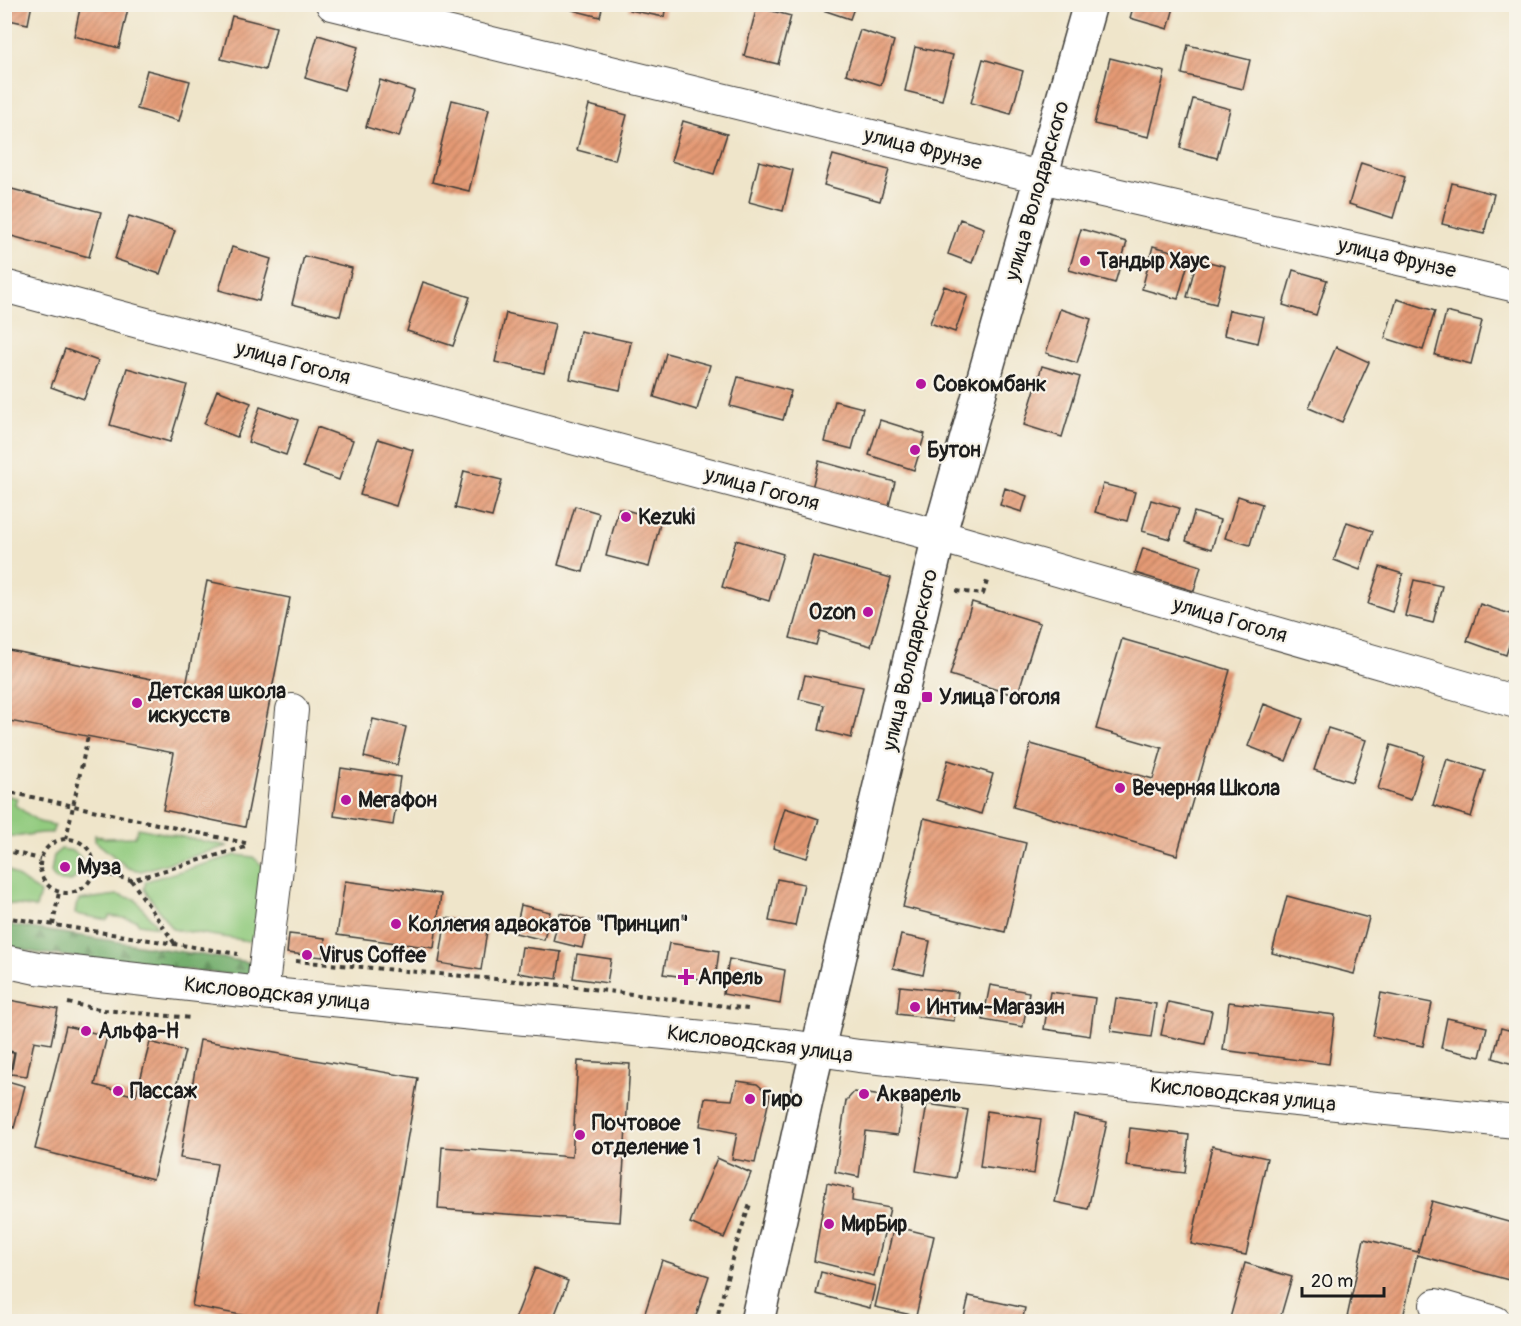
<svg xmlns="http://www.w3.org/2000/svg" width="1521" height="1326" font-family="Pangolin,sans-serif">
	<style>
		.grass { fill: #92cb7f; stroke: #57744e; stroke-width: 1.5 }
		.forest { fill: url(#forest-firs); stroke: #486645; stroke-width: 1.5 }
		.building { fill: url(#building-hatch) }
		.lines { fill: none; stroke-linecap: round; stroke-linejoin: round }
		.minor-casing { stroke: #3c3a36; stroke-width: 34 }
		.major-casing { stroke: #3c3a36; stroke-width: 36 }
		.path { stroke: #3c3a36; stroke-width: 4; stroke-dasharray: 4.5 4.5; stroke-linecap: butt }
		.minor { stroke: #fff; stroke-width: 32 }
		.major { stroke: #fff; stroke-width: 33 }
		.poi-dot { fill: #b5179e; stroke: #f7f3e8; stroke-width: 2 }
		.labels { text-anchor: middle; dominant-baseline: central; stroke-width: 4.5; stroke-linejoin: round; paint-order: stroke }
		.street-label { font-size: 21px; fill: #1c1c1c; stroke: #f7f3e8 }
		.poi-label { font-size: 21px; font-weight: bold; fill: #1c1c1c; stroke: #f7f3e8; text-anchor: start }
	</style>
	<defs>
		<pattern id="forest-firs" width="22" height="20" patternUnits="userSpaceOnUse" patternTransform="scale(1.5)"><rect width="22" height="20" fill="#75af6e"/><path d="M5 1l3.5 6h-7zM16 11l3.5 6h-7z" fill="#5f8e5a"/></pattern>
		<pattern id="building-hatch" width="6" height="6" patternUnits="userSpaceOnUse" patternTransform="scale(1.5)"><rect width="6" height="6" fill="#e59a74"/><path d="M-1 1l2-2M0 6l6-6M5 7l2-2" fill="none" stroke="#b97d5e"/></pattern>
	</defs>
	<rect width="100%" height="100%" fill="#f7f3e8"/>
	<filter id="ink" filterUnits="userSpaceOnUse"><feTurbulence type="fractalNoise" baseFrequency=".0167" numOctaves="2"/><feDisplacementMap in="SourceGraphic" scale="12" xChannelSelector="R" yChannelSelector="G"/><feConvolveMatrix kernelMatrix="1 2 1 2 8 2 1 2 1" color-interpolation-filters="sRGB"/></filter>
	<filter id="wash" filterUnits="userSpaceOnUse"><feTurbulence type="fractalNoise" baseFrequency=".008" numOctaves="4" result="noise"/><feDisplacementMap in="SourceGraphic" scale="24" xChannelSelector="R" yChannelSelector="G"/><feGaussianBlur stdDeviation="1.35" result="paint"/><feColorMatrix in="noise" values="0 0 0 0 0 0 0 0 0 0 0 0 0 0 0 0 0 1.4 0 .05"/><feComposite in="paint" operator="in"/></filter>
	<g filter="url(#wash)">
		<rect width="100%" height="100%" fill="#efe5ca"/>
		<path class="grass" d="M5,795L17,798L15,805L39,822L55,825L52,833C36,831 20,839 5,836Z
			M138,828L228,846L141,871L128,868L95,841V835L105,838L135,837Z
			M61,849L74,851L81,858L78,876L70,882L56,880L51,873L54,855Z
			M236,855L253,857L263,866L261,943L172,929L144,889L146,881Z
			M4,867L40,893L36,908L5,903Z
			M117,895L135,899L158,927L139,924L136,920L110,916L107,920L75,914L76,906L79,900Z"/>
		<path class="forest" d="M4,924L253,963L251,977L37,953L5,946Z"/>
		<g id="blocks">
			<path class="building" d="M4,4H32L28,24L4,19Z
				M81,4H129L119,48L74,36Z
				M573,4H603L600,17L572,10Z
				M630,4H666L664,17L629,10Z
				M1134,4H1175L1168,29L1130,18Z
				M808,5H855L850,19Z
				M757,7L791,16L778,64L744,56Z
				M232,16L276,27L265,70L221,59Z
				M860,30L894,41L881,85L846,74Z
				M318,35L358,47L344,90L305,78Z
				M1188,45L1250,60L1243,89L1182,74Z
				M915,47L953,55L942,100L905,91Z
				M1110,58L1165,72L1149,137L1094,124Z
				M983,59L1023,71L1011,114L971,103Z
				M147,70L190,81L179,121L137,109Z
				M380,80L414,91L399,137L366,127Z
				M1193,99L1230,109L1217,158L1180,148Z
				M452,100L489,109L469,191L432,182Z
				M589,105L627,115L615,160L577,150Z
				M683,121L727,134L714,174L671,161Z
				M833,155L889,170L880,201L824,185Z
				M759,161L793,170L783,211L749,202Z
				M1361,163L1405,177L1393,218L1349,204Z
				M1452,183L1494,194L1484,234L1442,224Z
				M4,187L101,212L89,257L4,234Z
				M129,216L175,231L160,274L115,259Z
				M960,219L984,228L972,263L948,254Z
				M1081,229L1127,242L1115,283L1069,270Z
				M1153,246L1190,256L1178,299L1142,289Z
				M232,247L271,259L259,301L219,290Z
				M304,256L352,268L340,316L292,304Z
				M1197,259L1225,266L1216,304L1187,297Z
				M1293,270L1327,280L1316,315L1283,305Z
				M423,282L470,297L453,346L407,331Z
				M944,286L968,295L955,332L930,323Z
				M1397,299L1435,311L1423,350L1385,338Z
				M1060,309L1091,319L1077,363L1046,353Z
				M1229,310L1264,317L1258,343L1224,335Z
				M1446,312L1482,321L1471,364L1435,355Z
				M506,313L555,324L544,373L495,362Z
				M580,331L631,342L620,390L570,379Z
				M1336,347L1369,362L1342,422L1309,408Z
				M65,349L98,361L84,399L51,387Z
				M666,353L710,365L697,410L654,397Z
				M1042,366L1080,377L1062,437L1024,425Z
				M127,368L187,385L170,442L110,425Z
				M738,377L791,391L783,420L730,406Z
				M217,390L251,403L237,437L204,424Z
				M835,401L863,408L852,449L825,442Z
				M260,407L298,420L286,455L248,442Z
				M880,420L925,434L914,470L869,455Z
				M317,427L353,440L339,480L303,467Z
				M378,439L413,450L396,506L360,495Z
				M819,461L895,482L888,509L812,488Z
				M464,471L502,480L492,517L455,508Z
				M1103,484L1135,492L1127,521L1095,512Z
				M1005,488L1027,496L1022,512L1000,505Z
				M1238,496L1262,504L1250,545L1225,538Z
				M1151,500L1179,508L1170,539L1142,531Z
				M575,506L599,513L583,572L558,565Z
				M619,508L661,520L649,567L606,556Z
				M1194,512L1220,520L1212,549L1186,541Z
				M1347,522L1373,531L1360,570L1334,560Z
				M736,540L783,554L769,601L722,587Z
				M1143,548L1201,566L1194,591L1135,573Z
				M813,556L891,578L871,646L820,631L816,645L790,638Z
				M1380,567L1403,574L1392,612L1368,604Z
				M1414,580L1442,586L1433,623L1405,616Z
				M207,581L290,598L245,827L163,810L174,753L4,720V649L186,686Z
				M972,602L1040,623L1017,696L950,675Z
				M1480,604L1516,616V624L1506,655L1467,641Z
				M1122,639L1230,670L1177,855L1013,807L1031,744L1153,779L1162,748L1096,729Z
				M805,675L863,687L851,738L819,730L824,705L799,699Z
				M1264,704L1303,719L1286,761L1248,746Z
				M373,719L406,727L397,765L364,757Z
				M1328,728L1366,740L1352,782L1314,770Z
				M1391,745L1424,755L1411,800L1378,789Z
				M1447,759L1485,771L1471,817L1433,805Z
				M948,760L993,774L981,814L937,800Z
				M341,768L400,777L393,825L334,816Z
				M785,808L819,819L807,858L773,848Z
				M924,818L1026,843L1005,932L903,907Z
				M777,879L804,884L795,926L769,921Z
				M345,881L441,894L434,948L337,935Z
				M1287,896L1369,918L1354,974L1272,953Z
				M521,905L550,912L544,940L515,933Z
				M560,913L589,921L582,948L553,941Z
				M446,918L488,924L481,970L439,963Z
				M289,934L325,938L323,957L287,953Z
				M901,935L930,941L923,975L893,968Z
				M669,943L719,951L715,981L663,974Z
				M522,947L561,952L557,979L518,973Z
				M577,954L611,959L607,983L573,978Z
				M729,959L785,970L780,1004L723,994Z
				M990,985L1029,992L1023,1027L983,1020Z
				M900,986L958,992L954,1021L897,1014Z
				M1050,992L1095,998L1090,1036L1044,1029Z
				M1381,993L1432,1003L1423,1046L1373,1036Z
				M1116,998L1156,1004L1151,1037L1111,1031Z
				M4,999L58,1009L51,1044L34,1041L27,1076L11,1074L15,1052L4,1050Z
				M1168,1002L1212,1011L1205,1044L1161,1035Z
				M1229,1002L1335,1015L1329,1064L1223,1050Z
				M1447,1018L1487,1027L1480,1057L1441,1048Z
				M66,1026L107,1036L95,1085L136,1096L150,1042L185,1051L153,1179L35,1149Z
				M1501,1028L1516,1032V1065L1493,1058Z
				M200,1040L418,1078L375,1322H280L192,1306L217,1164L180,1158Z
				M4,1052L14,1053L9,1078L4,1077Z
				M578,1061L630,1064L620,1222L438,1209L442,1147L572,1157Z
				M4,1080L25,1086L14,1128L4,1125Z
				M737,1081L757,1084L770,1095L755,1163L732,1159L737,1133L700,1126L705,1098L732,1100Z
				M854,1092L903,1099L898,1135L865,1131L859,1177L835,1172L846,1101Z
				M927,1104L968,1110L956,1178L916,1171Z
				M987,1111L1041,1119L1034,1174L980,1167Z
				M1074,1115L1107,1122L1088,1209L1055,1202Z
				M1130,1128L1189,1135L1185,1173L1126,1166Z
				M1212,1146L1267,1158L1246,1255L1191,1244Z
				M717,1158L751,1173L724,1238L690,1223Z
				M827,1183L853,1189L852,1201L890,1208L874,1276L814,1261Z
				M1432,1201L1516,1224V1282L1417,1255L1402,1322H1346L1364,1239L1418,1252Z
				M894,1226L934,1236L916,1316L875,1307Z
				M662,1260L709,1276L694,1322H642Z
				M1245,1263L1292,1277L1279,1322H1229Z
				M535,1268L568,1281L552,1322H514Z
				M821,1272L875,1286L870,1308L816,1294Z
				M969,1296L1025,1308L1022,1322H963Z"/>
		</g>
	</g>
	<g filter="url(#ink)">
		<use href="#blocks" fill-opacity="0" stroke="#3c3a36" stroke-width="1.5"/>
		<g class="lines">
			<defs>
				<path id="minor" d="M332,4L1015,171L1516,286
					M4,286L939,536L1516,702
					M4,961L37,968L262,993L785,1045L859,1056L1516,1122
					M262,993L279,851L292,710
					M1436,1305L1495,1322"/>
				<path id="major" d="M757,1322L811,1078L939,536L1090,4"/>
			</defs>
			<use href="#minor" class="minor-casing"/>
			<use href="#major" class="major-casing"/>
			<path class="path" d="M956,591L983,594L987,581
				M4,791L250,844
				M40 866a27 27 0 1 1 54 0a27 27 0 1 1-54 0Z
				M66,839L88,736
				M4,853L8,851L40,859
				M93,871L131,880L249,846
				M131,880L175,944
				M4,917L238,954
				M53,925L59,892
				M296,961L561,985L748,1009
				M68,1003L104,1010L192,1018
				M716,1322L734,1251L750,1204"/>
			<use href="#minor" class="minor"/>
			<use href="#major" class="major"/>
		</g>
	</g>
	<g class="poi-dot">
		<circle cx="1085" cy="261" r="6"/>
		<circle cx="921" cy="384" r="6"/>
		<circle cx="915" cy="450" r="6"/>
		<circle cx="626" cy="517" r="6"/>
		<circle cx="868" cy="612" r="6"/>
		<rect x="921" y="691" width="12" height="12" rx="3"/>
		<circle cx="137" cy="703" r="6"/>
		<circle cx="1120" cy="788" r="6"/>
		<circle cx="346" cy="800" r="6"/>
		<circle cx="65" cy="867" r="6"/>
		<circle cx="396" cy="924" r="6"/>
		<circle cx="307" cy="955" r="6"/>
		<path d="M683 968h6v6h6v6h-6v6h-6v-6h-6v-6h6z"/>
		<circle cx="915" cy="1007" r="6"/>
		<circle cx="86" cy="1031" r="6"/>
		<circle cx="118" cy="1091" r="6"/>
		<circle cx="864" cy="1094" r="6"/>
		<circle cx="750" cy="1099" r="6"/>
		<circle cx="580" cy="1135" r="6"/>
		<circle cx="829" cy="1224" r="6"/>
	</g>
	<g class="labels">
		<g class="street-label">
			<text transform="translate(923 149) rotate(14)">улица Фрунзе</text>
			<text transform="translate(1037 191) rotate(-74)">улица Володарского</text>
			<text transform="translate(1397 258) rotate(13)">улица Фрунзе</text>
			<text transform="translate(293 363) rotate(15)">улица Гоголя</text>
			<text transform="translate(762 489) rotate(15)">улица Гоголя</text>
			<text transform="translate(1230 620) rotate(16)">улица Гоголя</text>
			<text transform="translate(910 660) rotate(-77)">улица Володарского</text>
			<text transform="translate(277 994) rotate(6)">Кисловодская улица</text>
			<text transform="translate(760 1044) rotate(7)">Кисловодская улица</text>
			<text transform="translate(1243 1095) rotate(6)">Кисловодская улица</text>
		</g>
		<g class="poi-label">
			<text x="1097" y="261">Тандыр Хаус</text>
			<text x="933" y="384">Совкомбанк</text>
			<text x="927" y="450">Бутон</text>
			<text x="638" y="517">Kezuki</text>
			<text x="856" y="612" text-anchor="end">Ozon</text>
			<text x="149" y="691">Детская школа<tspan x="149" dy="24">искусств</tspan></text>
			<text x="939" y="697">Улица Гоголя</text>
			<text x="1132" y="788">Вечерняя Школа</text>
			<text x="358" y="800">Мегафон</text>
			<text x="77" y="867">Муза</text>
			<text x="408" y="924">Коллегия адвокатов "Принцип"</text>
			<text x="319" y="955">Virus Coffee</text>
			<text x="698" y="977">Апрель</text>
			<text x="927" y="1007">Интим-Магазин</text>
			<text x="98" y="1031">Альфа-Н</text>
			<text x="130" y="1091">Пассаж</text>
			<text x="876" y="1094">Акварель</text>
			<text x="762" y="1099">Гиро</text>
			<text x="592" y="1123">Почтовое<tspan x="592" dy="24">отделение 1</tspan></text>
			<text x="841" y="1224">МирБир</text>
		</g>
	</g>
	<rect width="1521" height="1326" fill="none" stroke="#f7f3e8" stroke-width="24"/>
	<path d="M1302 1287v9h82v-9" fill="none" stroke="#1c1c1c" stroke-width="3"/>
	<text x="1311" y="1287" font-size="18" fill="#1c1c1c" stroke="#f7f3e8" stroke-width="4.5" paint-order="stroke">20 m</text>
</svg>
